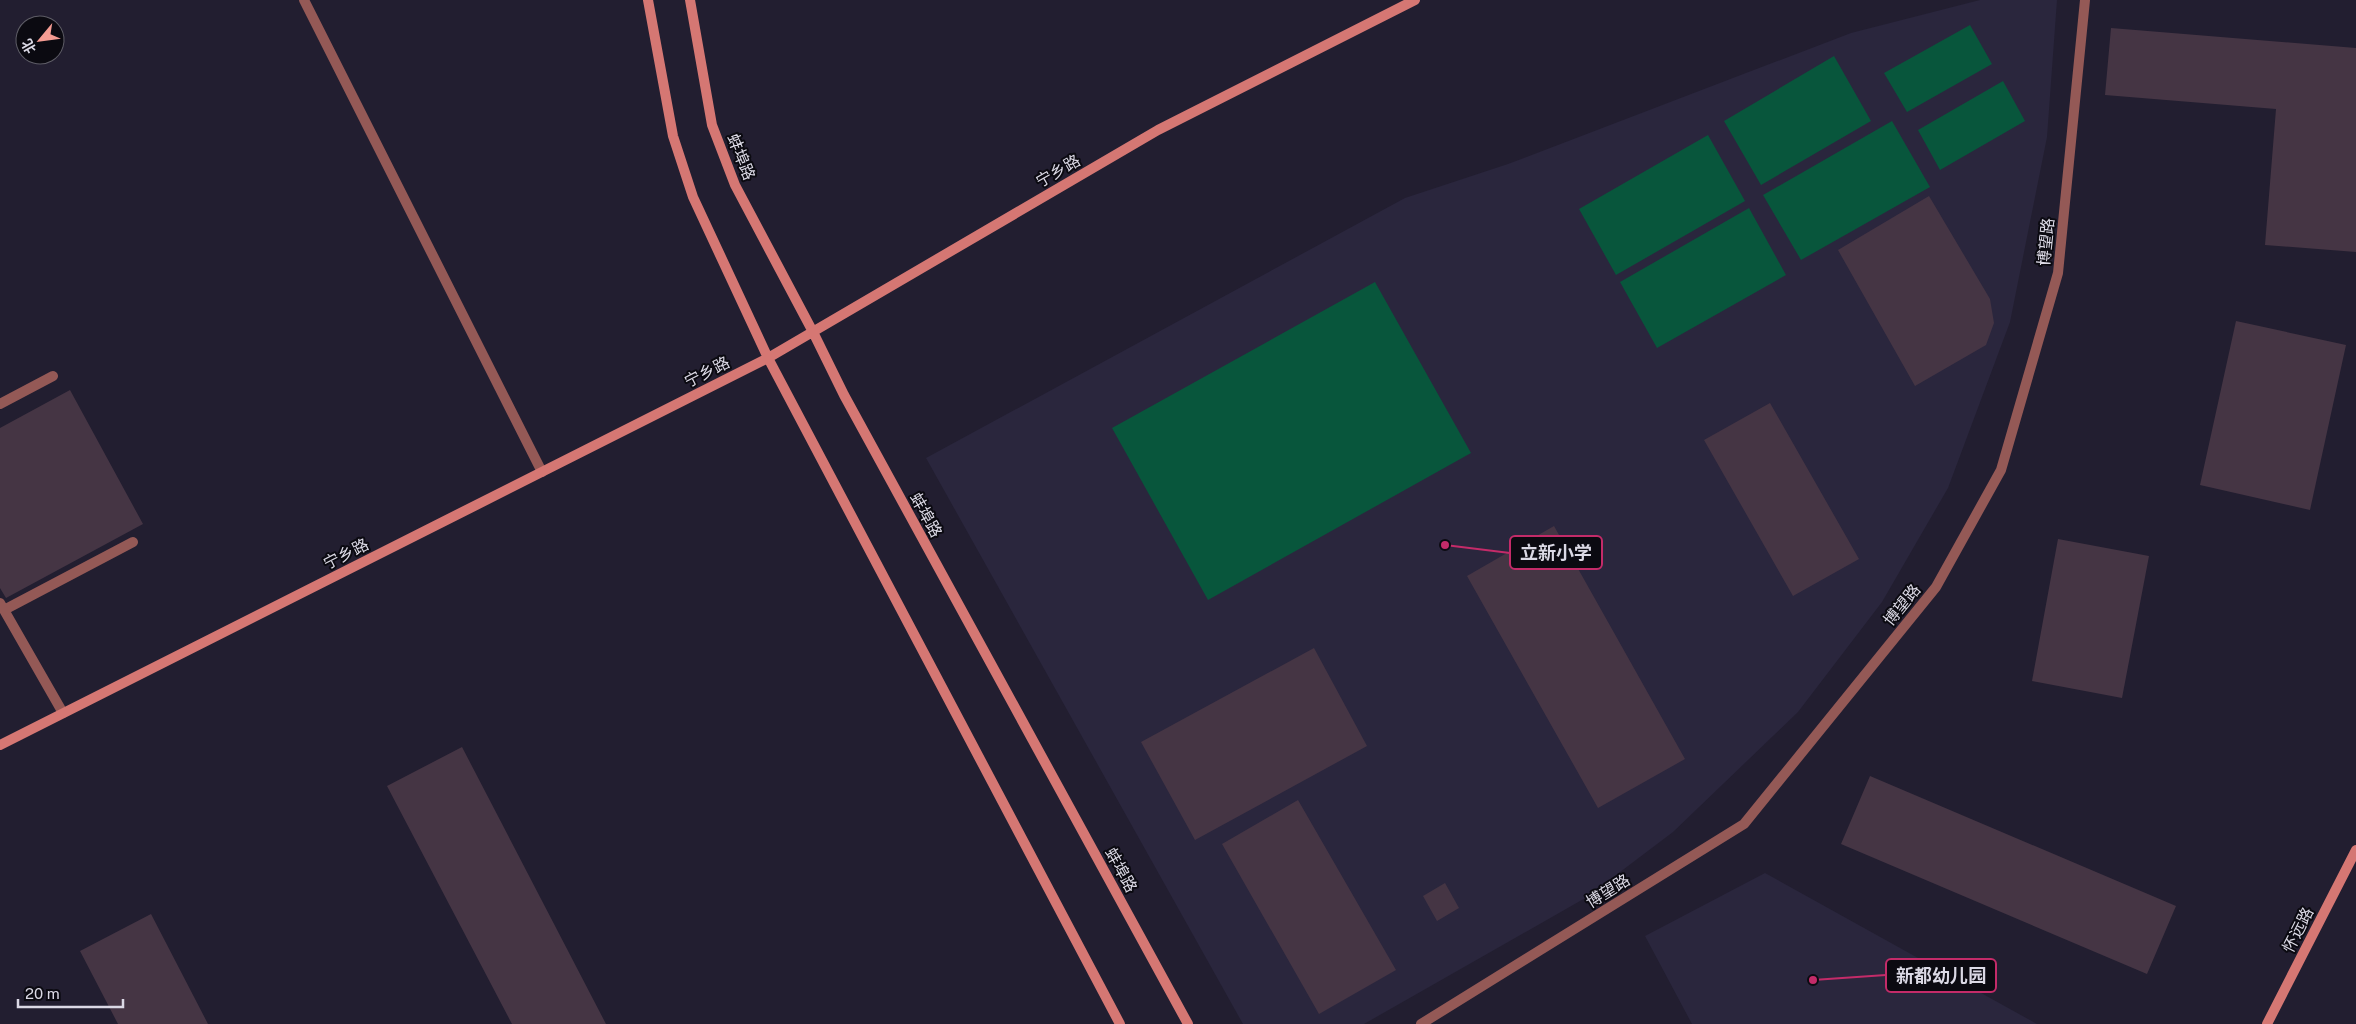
<svg xmlns="http://www.w3.org/2000/svg" width="2356" height="1024" font-family="'Public Sans','Noto Sans SC',sans-serif">
	<style>
		.built { fill: #2a263d }
		.green { fill: #08563c }
		.building { fill: #453544 }
		.lines { fill: none; stroke-linecap: round; stroke-linejoin: round }
		.lane { stroke: #945956; stroke-width: 10 }
		.street { stroke: #945956; stroke-width: 10 }
		.secondary { stroke: #d57773; stroke-width: 10 }
		.labels { text-anchor: middle; dominant-baseline: central; stroke-width: 4; stroke-linejoin: round; paint-order: stroke }
		.street-label { font-size: 16px; fill: #dbd9e5; stroke: #0b0a11 }
		.leader { fill: none; stroke: #c42b69; stroke-width: 2 }
		.callout-dot { fill: #c42b69; stroke: #0b0a11; stroke-width: 2 }
		.callout { fill: #0b0a11; stroke: #c42b69; stroke-width: 2 }
		.callout-label { font-size: 18px; text-anchor: middle; font-weight: bold; fill: #dbd9e5 }
	</style>
	<rect width="100%" height="100%" fill="#221e30"/>
	<path class="built" d="M1980,0H2057L2047,137L2010,322L1948,488L1882,602L1798,712L1673,832L1587,897L1364,1024H1243L926,458L1405,198L1508,164L1851,33Z
		M1765,873L2037,1024H1692L1645,936Z"/>
	<path class="green" d="M1970,25L1992,64L1907,112L1884,73Z
		M1834,56L1871,121L1761,185L1724,121Z
		M2003,81L2025,121L1940,170L1918,130Z
		M1892,121L1930,187L1801,260L1763,195Z
		M1708,135L1745,201L1616,275L1579,209Z
		M1749,208L1786,275L1657,348L1620,282Z
		M1375,282L1471,453L1208,600L1112,428Z"/>
	<path class="building" d="M2111,28L2356,48V252L2265,245L2276,109L2105,95Z
		M1929,196L1990,299L1994,323L1986,345L1915,386L1838,250Z
		M2236,321L2346,345L2310,510L2200,485Z
		M70,390L143,524L6,598L0,588V428Z
		M1770,403L1859,559L1793,596L1704,440Z
		M1554,526L1685,759L1598,808L1467,576Z
		M2058,539L2149,556L2122,698L2032,681Z
		M1314,648L1367,746L1195,840L1141,742Z
		M462,747L606,1024H512L387,786Z
		M1870,776L2176,906L2147,974L1841,844Z
		M1298,800L1396,970L1319,1014L1222,844Z
		M1445,883L1459,908L1437,921L1423,896Z
		M151,914L208,1024H118L80,951Z"/>
	<g class="lines">
		<path class="lane" d="M304,0L542,472
			M0,404L53,376
			M0,603L63,713
			M4,610L133,542"/>
		<path class="street" d="M1421,1024L1744,824L1936,587L2001,470L2058,273L2085,0"/>
		<path class="secondary" d="M648,0L673,136L693,197L768,358L1120,1024
			M690,0L712,125L735,185L813,332L844,395L1188,1024
			M0,745L768,358L1158,130L1415,0
			M2267,1024L2356,850"/>
	</g>
	<g class="labels">
		<g class="street-label">
			<text transform="translate(741 157) rotate(68)">蚌埠路</text>
			<text transform="translate(1058 171) rotate(-30)">宁乡路</text>
			<text transform="translate(2046 242) rotate(-84)">博望路</text>
			<text transform="translate(707 372) rotate(-27)">宁乡路</text>
			<text transform="translate(926 515) rotate(61)">蚌埠路</text>
			<text transform="translate(346 554) rotate(-27)">宁乡路</text>
			<text transform="translate(1902 605) rotate(-51)">博望路</text>
			<text transform="translate(1121 870) rotate(61)">蚌埠路</text>
			<text transform="translate(1608 891) rotate(-32)">博望路</text>
			<text transform="translate(2298 930) rotate(-63)">怀远路</text>
		</g>
	</g>
	<path class="leader" d="M1445 545L1510 553M1813 980L1886 975"/>
	<g class="callout-dot">
		<circle cx="1445" cy="545" r="5"/>
		<circle cx="1813" cy="980" r="5"/>
	</g>
	<g class="callout">
		<rect x="1510" y="536" width="92" height="33" rx="5"/>
		<rect x="1886" y="959" width="110" height="33" rx="5"/>
	</g>
	<g class="callout-label">
		<text x="1556" y="559">立新小学</text>
		<text x="1941" y="982">新都幼儿园</text>
	</g>
	<g transform="translate(40 40) rotate(241)"><circle r="24" fill="#0b0a11" stroke="#5e5d66"/>
	<path d="M0-4L9 19L0 12L-9 19Z" fill="#f59c93"/>
	<text y="-8" font-size="14" font-weight="bold" text-anchor="middle" fill="#dbd9e5">北</text>
	</g>
	<path d="M18 999v8h105v-8" fill="none" stroke="#dbd9e5" stroke-width="2.5"/>
	<text x="25" y="999" font-size="15" fill="#dbd9e5" stroke="#0b0a11" stroke-width="4" paint-order="stroke">20 m</text>
</svg>
